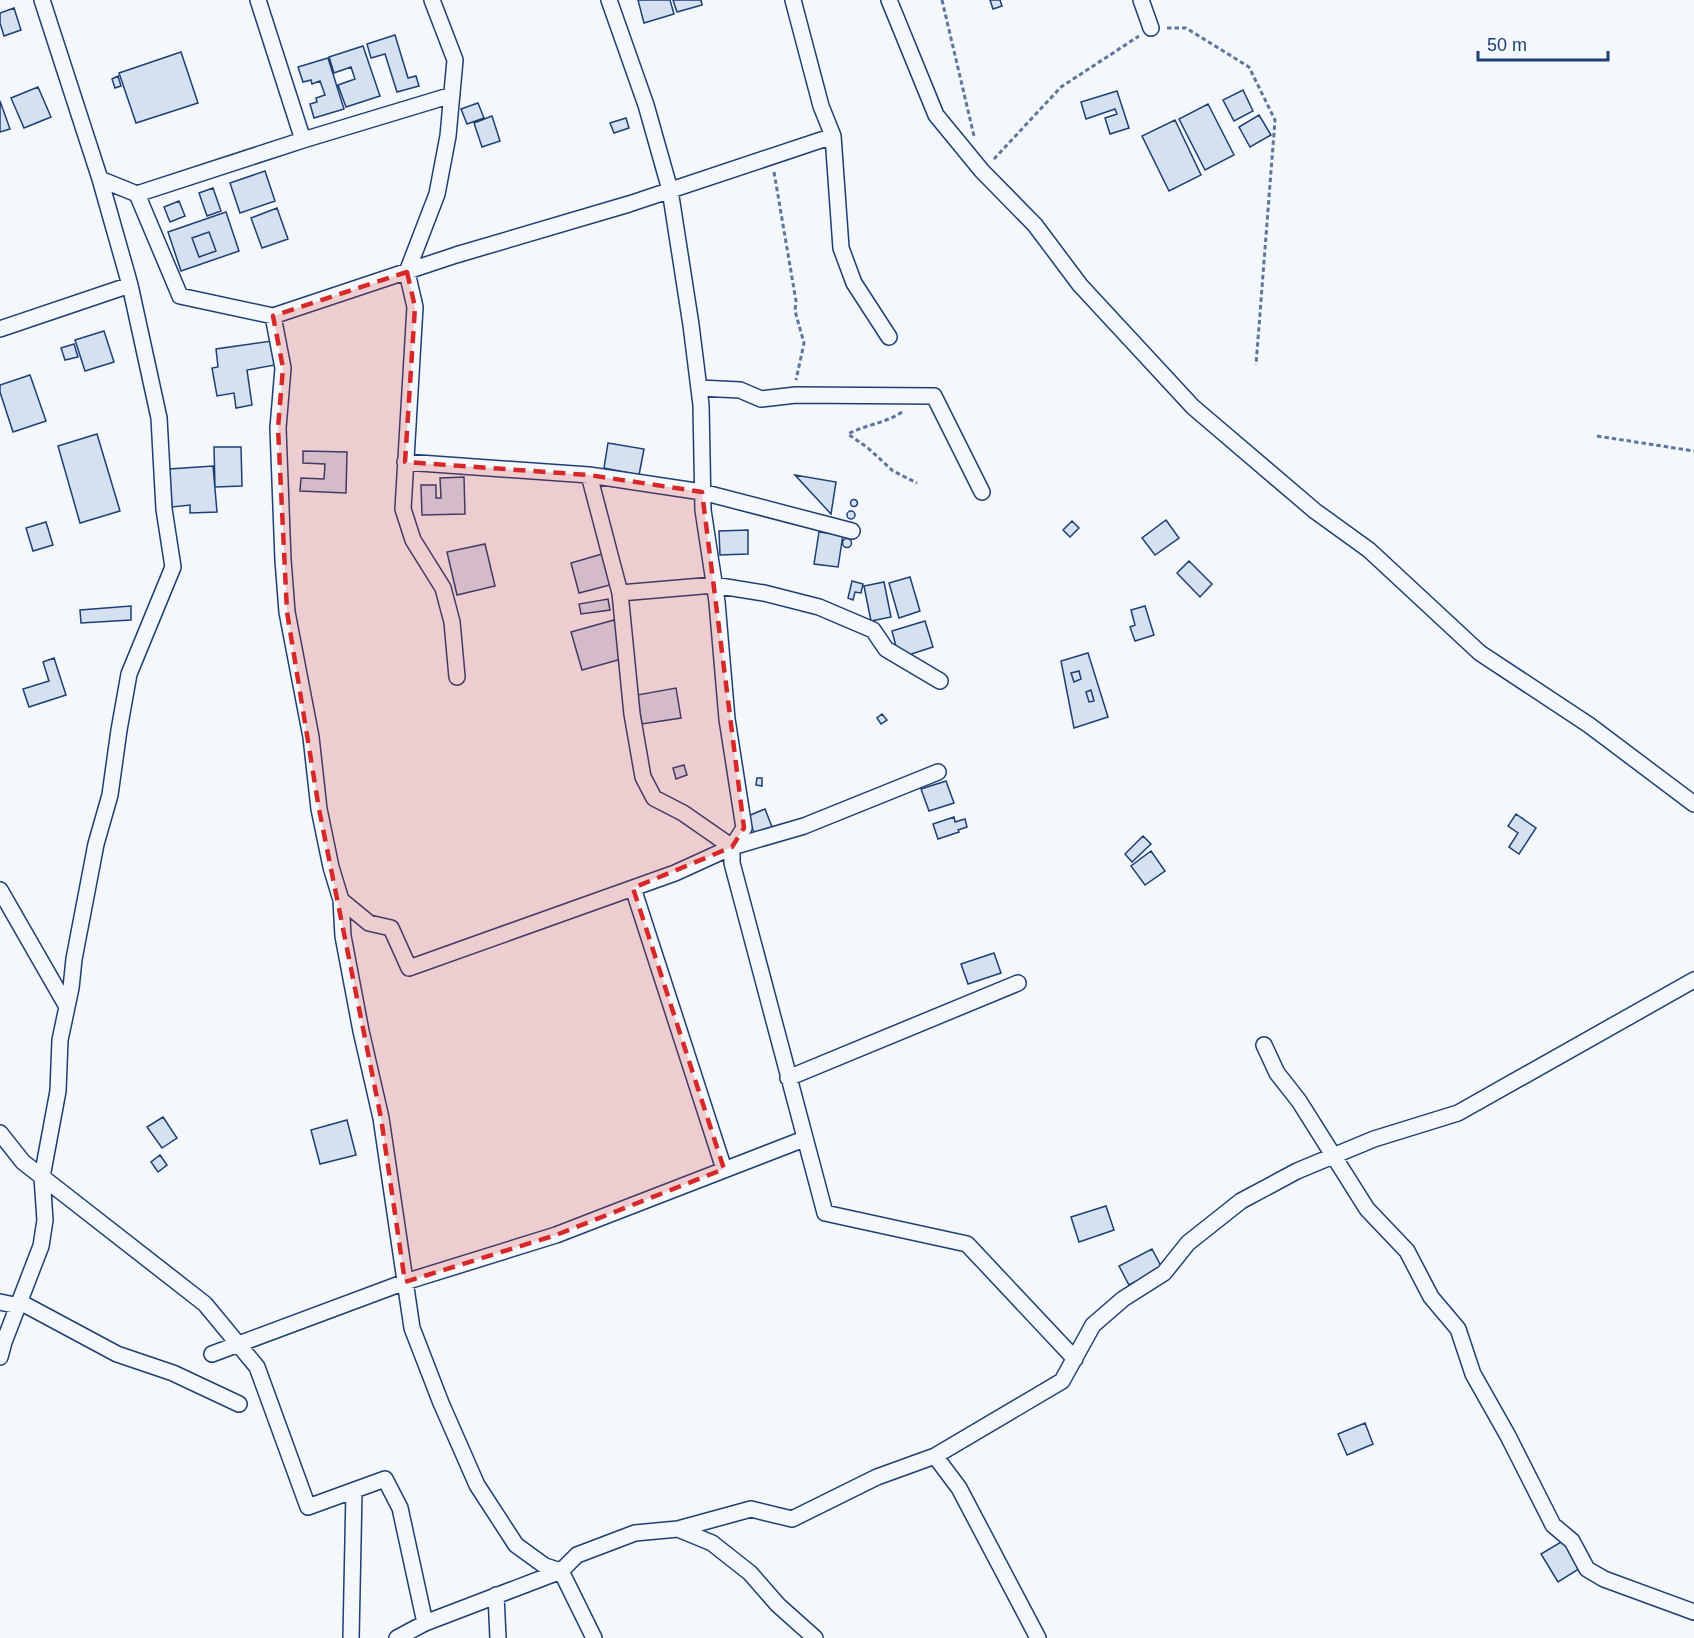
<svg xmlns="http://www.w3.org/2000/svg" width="1694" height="1638" font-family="Arial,sans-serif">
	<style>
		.building { fill: #d5e0f0; stroke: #1d3f73; stroke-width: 1.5; fill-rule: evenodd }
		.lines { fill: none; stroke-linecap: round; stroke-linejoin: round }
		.minor-casing { stroke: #1d3f73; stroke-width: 18 }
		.path { stroke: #5e769c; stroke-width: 3; stroke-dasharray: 4.5 3; stroke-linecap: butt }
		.minor { stroke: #f4f7fb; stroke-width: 15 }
		.marked { fill: #d62828; fill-opacity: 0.2; stroke: #d62828; stroke-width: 4.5; stroke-dasharray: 12 8; stroke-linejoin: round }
	</style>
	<rect width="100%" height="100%" fill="#f4f7fb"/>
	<path class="building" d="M638,0H670L674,14L644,23Z
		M673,0H701L702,5L677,12Z
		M990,0H1000L1002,6L993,9Z
		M14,8L21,30L4,36L0,23V13Z
		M395,35L408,78L416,76L419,86L397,92L385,54L371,58L367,44Z
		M363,46L380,96L346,107L338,85L355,79L351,67L334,73L329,57Z
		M181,52L198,103L136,123L119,73Z
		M328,58L344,109L314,118L310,104L317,102L316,98L325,95L320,81L312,84L311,80L303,82L298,67Z
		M118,76L121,86L115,88L112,79Z
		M38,87L51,117L24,128L11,98Z
		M1243,90L1253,111L1234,121L1223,100Z
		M1117,91L1129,128L1110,134L1105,118L1117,114L1115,109L1086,119L1081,102Z
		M0,101L10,129L0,132Z
		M478,103L484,118L467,124L461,109Z
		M1208,104L1234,155L1205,170L1179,119Z
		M1259,115L1271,135L1250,147L1239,127Z
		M492,116L500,141L482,147L474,123Z
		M626,118L629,128L614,133L610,123Z
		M1175,120L1201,175L1169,191L1142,136Z
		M265,171L275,201L240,213L230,183Z
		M213,188L221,211L207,216L199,193Z
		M179,201L185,216L170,222L164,207Z
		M277,208L288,239L262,248L251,218Z
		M226,212L239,251L181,271L168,232ZM209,232L216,251L199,257L192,238Z
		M209,232L216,251L199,257L192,238Z
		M104,331L114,362L85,371L75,340Z
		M272,341L275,365L247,370L252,405L236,408L234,393L217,396L212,368L218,367L216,349Z
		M74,344L78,357L65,360L61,348Z
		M30,375L46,421L13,432L0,392V385Z
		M97,434L120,511L80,523L58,446Z
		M608,443L644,449L639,475L604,468Z
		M214,447H241L242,486L215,487Z
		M303,451L347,452L346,493L300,491L301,478L324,479L325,464L303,463Z
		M213,466L217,512L190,513V505L172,507L169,469Z
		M795,475L836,482L831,514Z
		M464,477L465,514L422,515L421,485H436V498H441L440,478Z
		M850.5 503a3.5 3.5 0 1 1 7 0a3.5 3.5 0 1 1-7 0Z
		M847 515a4 4 0 1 1 8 0a4 4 0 1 1-8 0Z
		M1166,520L1179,538L1155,555L1142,538Z
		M1072,521L1079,528L1070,537L1063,530Z
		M46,522L53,545L33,551L26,528Z
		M748,530V554L720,555L719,531Z
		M819,532L843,535L838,567L814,564Z
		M842.5 543a4.5 4.5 0 1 1 9 0a4.5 4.5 0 1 1-9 0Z
		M485,544L495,586L457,595L447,552Z
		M602,554L610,585L579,593L571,563Z
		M1189,561L1212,584L1200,597L1177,573Z
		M910,577L920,611L899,618L889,583Z
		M852,581L863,584L861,593L855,592L853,600L848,598Z
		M884,582L891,617L871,621L864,586Z
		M608,599L610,610L581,614L579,604Z
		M131,606V620L81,623L80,610Z
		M1145,606L1154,635L1135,641L1130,627L1135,625L1131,610Z
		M614,620L625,658L582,670L571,632Z
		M925,621L933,647L899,658L892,631Z
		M1088,653L1108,717L1074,728L1061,661ZM1079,671L1081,679L1074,682L1071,673ZM1091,690L1094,701L1089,702L1086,692Z
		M54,658L66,695L29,707L23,689L49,681L43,662Z
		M1079,671L1081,679L1074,682L1071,673Z
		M676,688L681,718L642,724L637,695Z
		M1091,690L1094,701L1089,702L1086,692Z
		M882,714L887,720L881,724L877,718Z
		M684,765L687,775L676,779L673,768Z
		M757,778H762V786L756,785Z
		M946,781L954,803L929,811L921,789Z
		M765,809L774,832L756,838L748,816Z
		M1516,814L1536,828L1519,854L1509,847L1518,833L1508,826Z
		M954,817L955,822L965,819L967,827L958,830L959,832L938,839L933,824Z
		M1143,836L1151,844L1132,862L1125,854Z
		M1151,851L1165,871L1145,885L1131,866Z
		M994,953L1001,973L968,984L961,964Z
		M163,1117L177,1138L162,1148L147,1127Z
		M347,1120L356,1155L320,1164L311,1130Z
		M160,1155L167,1165L158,1172L151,1162Z
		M1106,1206L1114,1230L1079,1242L1071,1217Z
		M1152,1249L1162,1268L1129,1285L1119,1266Z
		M1365,1423L1373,1444L1347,1455L1338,1434Z
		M1566,1539L1582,1567L1558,1582L1541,1554Z"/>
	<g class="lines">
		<defs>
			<path id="minor" d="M258,0L303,140L452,95
				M432,0L455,60L448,136L437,194L407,272L415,307L403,509L413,540L443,588L452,622L457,677
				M609,0L646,105L670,190L691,325L701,405L703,510L717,602L727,719L744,828L732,847V863L825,1213L967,1244L1075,1359
				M793,0L821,106L833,136L841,248L854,283L889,337
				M889,0L936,115L982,171L1035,225L1080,285L1193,407L1315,511L1369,550L1480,653L1589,725L1694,804
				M1141,0L1151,28
				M100,179L137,194L180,296L273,316L456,255L629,204L833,136
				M137,194L303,140
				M273,316L283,368L278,428L283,560L287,612L311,737L319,809L331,867L341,900
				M0,329L130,285
				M699,388L740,390L761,399L796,395L934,396L982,492
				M405,462L589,475L702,492L852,531
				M589,475L620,593L632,714L643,777L654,798L683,813L732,847
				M620,593L714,585L764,593L819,607L873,630L886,649L940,681
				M938,772L804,826L732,847L675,873L409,968L391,928L369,923L341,900L343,936L361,1031L381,1118L412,1328L441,1403L477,1485L516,1545L545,1566L561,1571L577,1555L635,1533L678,1529L751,1509L792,1519L877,1477L935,1456L1062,1381L1093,1325L1123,1299L1164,1273L1188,1243L1241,1201L1297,1171L1374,1139L1458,1113L1694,980
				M633,888L724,1169
				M0,890L66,1005
				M1264,1045L1277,1073L1299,1101L1367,1209L1407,1251L1431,1297L1458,1329L1473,1374L1508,1436L1553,1525L1572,1541L1587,1569L1604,1579L1694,1612
				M788,1078L1018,983
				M0,1133L23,1162L205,1304L257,1367L308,1507L385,1479L400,1508L425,1623L397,1638
				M0,1302L19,1306
				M20,1302L117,1354L173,1373L239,1404
				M212,1354L405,1282L556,1235L804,1139
				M0,1357L4,1342L41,1246L45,1220L42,1177L58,1091L60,1040L71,988L74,959L96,844L110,795L119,730L129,674L173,567L164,509L159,418L130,285L100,179L42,0
				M935,1456L959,1488L1038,1638
				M678,1529L712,1543L750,1573L778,1605L815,1638
				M496,1595L498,1638
				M425,1623L561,1571L594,1638
				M351,1638L354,1491"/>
		</defs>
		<use href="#minor" class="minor-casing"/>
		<path class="path" d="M942,0L974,136
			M1167,28H1186L1249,67L1275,120L1256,365
			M994,159L1061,87L1139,36
			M774,172L796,301L795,311L804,343L796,380
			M902,412C886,423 865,425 848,434L868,448L893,471L917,483
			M1597,436L1694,451"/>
		<use href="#minor" class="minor"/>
	</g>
	<path class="marked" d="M407,272L415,307L405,462L589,475L702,492L744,828L732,847L633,888L724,1169L556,1235L405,1282L381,1118L319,809L287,612L278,428L283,368L273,316Z"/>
	<path d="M1478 51v9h130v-9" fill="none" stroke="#1d3f73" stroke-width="3"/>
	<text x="1487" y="51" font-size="18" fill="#1d3f73" stroke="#f4f7fb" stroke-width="4.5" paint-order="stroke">50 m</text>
</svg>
